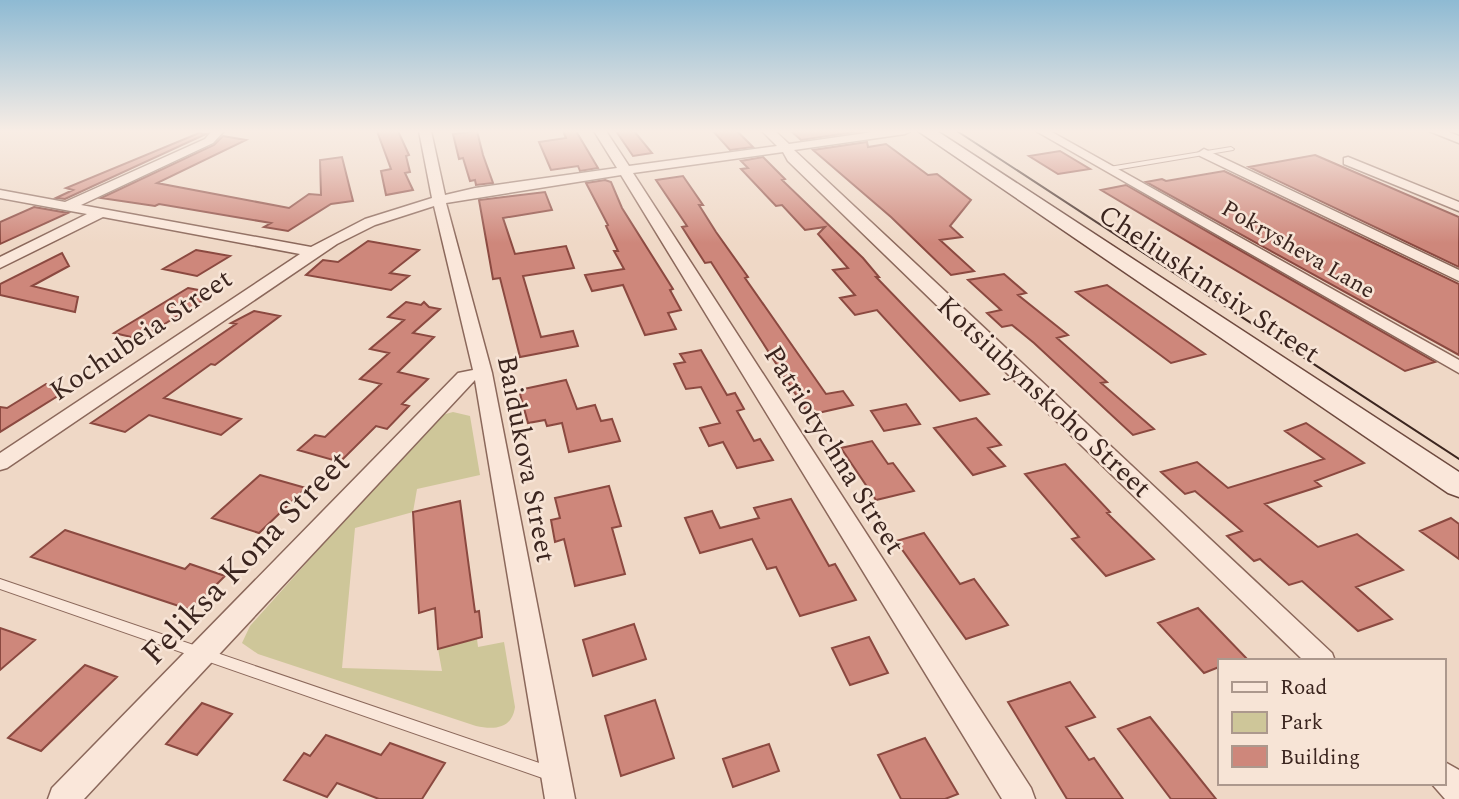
<svg xmlns="http://www.w3.org/2000/svg" width="1459" height="799" font-family="Spectral,serif">
	<style>
		.green { fill: #cec699 }
		.building { fill: #ce877b; stroke: #8b4940; stroke-width: 2 }
		.lines { fill: none; stroke-linecap: round; stroke-linejoin: round }
		.service-casing { stroke: #8b685b; stroke-width: 2 }
		.minor-casing { stroke: #8b685b; stroke-width: 3 }
		.secondary-casing { stroke: #6d493e; stroke-width: 3 }
		.service { fill: #fae7da; fill-rule: evenodd }
		.minor { fill: #fae7da; fill-rule: evenodd }
		.secondary { fill: #fae7da; fill-rule: evenodd }
		.tram { stroke: #3b251f; stroke-width: 2 }
		.labels { text-anchor: middle; dominant-baseline: central; stroke-width: 5; stroke-linejoin: round; paint-order: stroke }
		.far-street-label { font-size: 23px; fill: #3b251f; stroke: #f7e4d6 }
		.street-label { font-size: 28px; fill: #3b251f; stroke: #f7e4d6 }
		.near-street-label { font-size: 33px; fill: #3b251f; stroke: #f7e4d6 }
	</style>
	<rect width="100%" height="100%" fill="#efd8c6"/>
	<path class="green" d="M453,412L470,416L480,475L417,489L413,512L355,528L342,668L442,671L438,649L477,639L478,647L504,642L515,707C512,729 494,730 476,726L258,654L242,643L250,626L420,436L442,415Z"/>
	<path class="building" d="M377,131H398L409,155L406,156L410,172L405,173L413,190L386,195L381,171L391,169Z
		M477,131L483,155L493,183L476,185L475,180L470,181L463,158L459,159L453,134Z
		M563,131H576L598,168L580,171L578,166L551,170L539,142L566,138Z
		M616,131H634L652,153L633,156Z
		M713,131H737L753,147L730,150Z
		M791,131H861L801,140Z
		M199,133L206,134L65,199L56,198L73,190L66,188Z
		M223,136L246,140L157,183L289,208L309,194L321,195L320,160L342,157L353,201L331,204L288,231L264,227L271,223L159,204L155,206L101,198L214,145Z
		M867,142L868,147L886,144L928,175L937,174L971,200L950,226L962,237L940,240L974,271L951,275L891,217L813,150Z
		M1060,151L1090,169L1058,174L1029,156Z
		M1315,155L1459,217V267L1249,167Z
		M763,157L785,179L782,180L863,258L879,277H876L989,394L960,401L877,310L855,315L840,298L855,295L833,270L848,268L818,234L825,227L805,230L782,205L776,206L741,169L748,168L741,161Z
		M1224,171L1459,284V355L1146,182L1162,179L1166,181Z
		M683,176L703,205H699L716,232L748,277L745,278L826,394L843,391L853,405L809,415L711,262L705,263L682,227L687,226L656,180Z
		M605,180L611,182L622,208L673,289L670,290L681,310L668,313L676,329L645,335L623,285L592,291L585,275L624,269L614,251H618L606,226L608,225L586,183Z
		M1126,185L1435,362L1405,371L1101,190Z
		M545,192L552,210L503,218L515,254L566,246L574,268L523,276L541,337L573,331L578,346L520,357L500,278L493,279L479,200Z
		M34,207L68,213L0,244V222Z
		M368,241L419,250L390,273L409,276L391,290L306,275L323,260L338,262Z
		M196,250L230,256L197,276L163,269Z
		M62,253L69,266L32,286L78,297L75,312L0,295V284Z
		M1004,274L1026,293L1018,295L1068,335L1057,338L1107,382L1101,383L1154,429L1133,435L1034,343L1012,325L1002,327L987,313L1001,310L968,280Z
		M1107,285L1205,354L1171,363L1076,292Z
		M188,288L215,293L140,339L114,333Z
		M406,302L421,305L424,302L429,307L440,309L413,333L434,337L398,372L428,379L402,404L409,406L387,429L376,426L340,462L298,450L315,435L325,437L381,384L360,379L389,353L370,349L404,320L388,317Z
		M254,311L280,316L215,365L211,364L164,398L241,419L221,435L149,415L125,432L91,423L236,324L231,323Z
		M701,350L727,395L735,393L744,409L737,411L754,441L760,439L773,460L737,468L723,442L709,446L700,428L720,423L701,387L686,389L674,364L685,362L680,354Z
		M566,380L577,409L595,405L601,421L612,419L620,441L569,452L562,423L547,426L545,420L528,423L519,390Z
		M46,384L69,389L0,432V407L7,408Z
		M906,404L920,424L884,431L871,411Z
		M976,418L1001,445L988,448L1005,466L973,475L934,428Z
		M1306,423L1364,463L1315,481L1321,486L1265,504L1318,547L1357,534L1403,570L1356,587L1392,619L1358,631L1302,581L1289,585L1260,559L1254,561L1227,536L1242,531L1195,491L1185,494L1161,472L1197,462L1228,488L1324,459L1285,431Z
		M872,441L888,464L893,463L914,491L876,500L841,448Z
		M1065,464L1110,512L1107,513L1154,559L1106,576L1072,539L1079,537L1025,474Z
		M260,475L306,488L259,533L212,518Z
		M609,486L621,526L612,528L625,574L575,586L564,539L555,542L551,520L560,518L555,498Z
		M791,499L829,566L835,564L856,600L800,616L776,567L767,569L752,539L700,553L685,518L712,511L720,528L759,518L754,508Z
		M460,501L475,612L479,611L482,637L438,649L435,608L419,613L413,512Z
		M1451,518L1459,524V559L1420,531Z
		M65,530L185,569L190,564L225,576L191,610L31,557Z
		M924,533L960,584L974,579L1008,625L966,639L896,541Z
		M1198,608L1249,661H1219V667L1204,673L1158,623Z
		M634,624L646,659L593,676L583,640Z
		M0,628L35,640L0,670Z
		M869,637L888,673L850,685L832,648Z
		M85,665L117,677L41,751L8,738Z
		M1070,682L1095,717L1066,727L1089,760L1094,758L1123,799H1067L1008,702Z
		M655,700L674,758L621,776L605,716Z
		M202,703L232,714L197,755L166,744Z
		M1150,717L1188,764L1216,799H1171L1118,729Z
		M326,735L381,755L390,743L445,763L422,799H379L337,783L327,797L284,780L304,753L310,756Z
		M925,738L958,794L945,799H901L878,755Z
		M769,744L779,771L733,787L723,759Z"/>
	<g class="lines">
		<defs>
			<path id="service" d="M1231,147L1234,149L1233,150L1109,171L1106,169L1109,167Z
				M0,579L551,767L556,769L559,774L556,779L551,781L0,589Z"/>
			<path id="minor" d="M212,131H224L213,143L81,205L311,247L365,219L432,198L419,131H431L445,195L475,188L617,168L594,131H606L629,166L777,146L762,131H775L789,144L880,131H911L905,134L794,150L1332,653L1335,661H1304L788,161L783,152L633,173L1031,788L1035,799H1002L621,175L446,203L492,373L575,799H545L475,380L84,799H48L52,788L458,373L473,370L434,206L375,225L337,244L7,468L0,470V453L300,254L103,217L0,268V257L87,214L0,198V190L65,202L205,139Z
				M1036,131H1050L1459,360V373Z
				M1429,131H1446L1459,136V143Z
				M1204,149L1459,270V281L1200,156L1198,153Z
				M1348,157L1459,202V211L1344,164V158Z
				M1443,761L1459,770V799H1445L1431,783H1443Z"/>
			<path id="secondary" d="M918,131H937L1459,472V497L1448,493Z"/>
		</defs>
		<use href="#service" class="service-casing"/>
		<use href="#minor" class="minor-casing"/>
		<use href="#secondary" class="secondary-casing"/>
		<use href="#service" class="service"/>
		<use href="#minor" class="minor"/>
		<use href="#secondary" class="secondary"/>
		<path class="tram" d="M957,131L1459,459"/>
	</g>
	<linearGradient id="sky" x2="0" y2="1"><stop stop-color="#8ebad3"/><stop offset="0.54" stop-color="#f8ede5"/><stop offset="1" stop-color="#f8ede5" stop-opacity="0"/></linearGradient>
	<rect width="1459" height="243" fill="url(#sky)"/>
	<g class="labels">
		<g class="far-street-label">
			<text transform="translate(1298 250) rotate(30)">Pokrysheva Lane</text>
		</g>
		<g class="street-label">
			<text transform="translate(1209 284) rotate(34)">Cheliuskintsiv Street</text>
			<text transform="translate(141 335) rotate(-34)">Kochubeia Street</text>
			<text transform="translate(1044 397) rotate(43)">Kotsiubynskoho Street</text>
			<text transform="translate(834 450) rotate(58)">Patriotychna Street</text>
			<text transform="translate(526 459) rotate(79)">Baidukova Street</text>
		</g>
		<g class="near-street-label">
			<text transform="translate(246 558) rotate(-46)">Feliksa Kona Street</text>
		</g>
	</g>
	<rect x="1218" y="659" width="228" height="126" fill="#f7e4d6" stroke="#ac988d" stroke-width="2"/>
	<rect x="1232" y="682" width="35" height="10" fill="#fae7da" stroke="#ac988d" stroke-width="2"/>
	<text x="1280" y="694" font-size="21" fill="#3b251f">Road</text>
	<rect x="1232" y="712" width="35" height="21" fill="#cec699" stroke="#ac988d" stroke-width="2"/>
	<text x="1280" y="729" font-size="21" fill="#3b251f">Park</text>
	<rect x="1232" y="746" width="35" height="21" fill="#ce877b" stroke="#ac988d" stroke-width="2"/>
	<text x="1280" y="764" font-size="21" fill="#3b251f">Building</text>
</svg>
